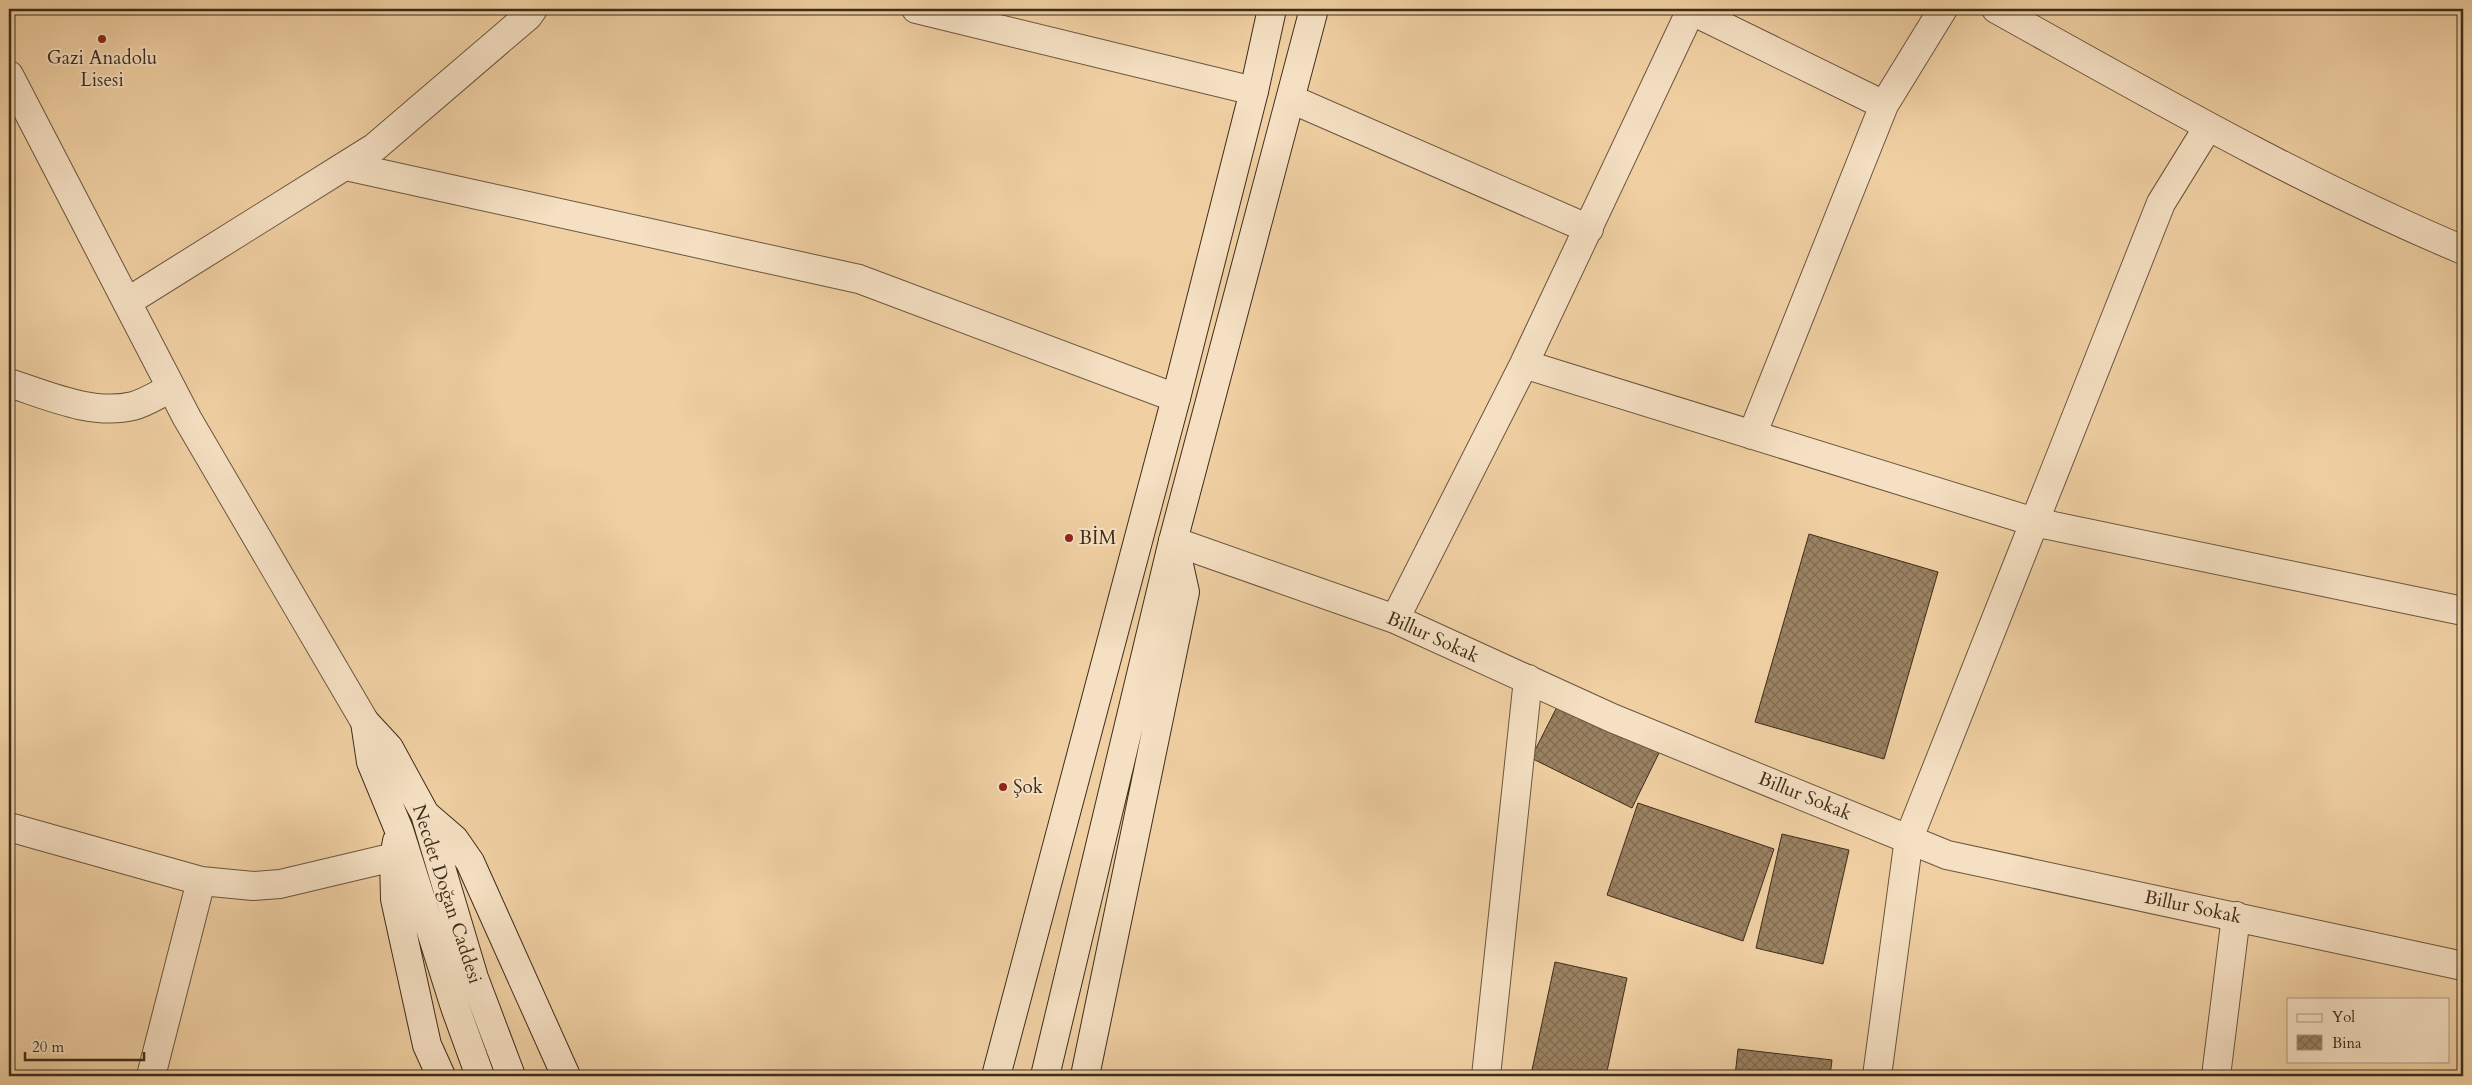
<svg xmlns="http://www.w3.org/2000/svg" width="2472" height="1085" font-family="Cardo,serif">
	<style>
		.building { fill: url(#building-cross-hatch); stroke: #3e2d1b }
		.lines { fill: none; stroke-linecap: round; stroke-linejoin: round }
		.minor-casing { stroke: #6a563d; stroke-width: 30 }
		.tertiary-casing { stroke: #6a563d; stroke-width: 30 }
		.secondary-casing { stroke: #3e2d1b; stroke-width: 30 }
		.minor { stroke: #f5e0c3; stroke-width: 28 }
		.tertiary { stroke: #f5e0c3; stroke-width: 28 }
		.secondary { stroke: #f5e0c3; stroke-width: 28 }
		.poi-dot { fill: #8f2418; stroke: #f5e0c3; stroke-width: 2 }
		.labels { text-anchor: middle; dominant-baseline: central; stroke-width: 4; stroke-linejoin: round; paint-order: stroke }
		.poi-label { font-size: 19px; fill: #3e2d1b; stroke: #f5e0c3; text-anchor: start }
		.street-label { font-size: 19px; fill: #3e2d1b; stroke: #f5e0c3 }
	</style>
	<defs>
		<pattern id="building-cross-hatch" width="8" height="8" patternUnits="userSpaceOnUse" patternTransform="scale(1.25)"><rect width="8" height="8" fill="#9b8262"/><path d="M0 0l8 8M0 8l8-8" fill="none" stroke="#806b50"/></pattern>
	</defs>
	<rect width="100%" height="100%" fill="#f0d0a3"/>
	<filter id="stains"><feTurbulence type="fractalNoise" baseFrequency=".004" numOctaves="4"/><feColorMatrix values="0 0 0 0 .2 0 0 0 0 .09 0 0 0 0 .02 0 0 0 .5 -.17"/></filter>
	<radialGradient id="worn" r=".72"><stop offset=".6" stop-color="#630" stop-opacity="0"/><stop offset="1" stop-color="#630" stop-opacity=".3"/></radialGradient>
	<path class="building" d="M1809,534L1938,572L1884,759L1755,722Z
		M1560,701L1660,751L1632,808L1531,758Z
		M1638,803L1774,849L1743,941L1607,895Z
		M1782,834L1849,850L1823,964L1756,948Z
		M1555,962L1627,978L1606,1076H1561L1532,1070Z
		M1738,1049L1832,1060L1830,1076H1735Z"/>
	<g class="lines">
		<defs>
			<path id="minor" d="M916,9L1254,91
				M1688,9L1884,105
				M1996,9C2149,94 2301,182 2463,250
				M1291,99L1589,229
				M346,166L859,279L1176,398
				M127,302L375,147L528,16L533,9
				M1524,364L2034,522L2463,611
				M9,383C47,395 92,416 133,406C145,403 159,394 171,388
				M1752,435L1884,105L1943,9
				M1173,541L1395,619L1612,718L1947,855L2463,966
				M1395,619L1524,364L1691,10
				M9,827L201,881L253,886L280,884L394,857
				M151,1076L201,881
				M1486,1076L1528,679
				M1877,1076L1909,838L2161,203L2208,127
				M2216,1076L2236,916"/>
			<path id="tertiary" d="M9,75L187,418L365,722"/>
			<path id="secondary" d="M365,722L389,748L425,814L474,978L511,1076
				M365,722L371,762L399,830L455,1007L480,1076
				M425,814L454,839L470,862L566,1076
				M397,841L394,857L395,899L427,1045L441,1076
				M996,1076L1176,398L1254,91L1272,9
				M1045,1076L1173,541L1314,9
				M1085,1076L1185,592L1175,547"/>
		</defs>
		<use href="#minor" class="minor-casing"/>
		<use href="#tertiary" class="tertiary-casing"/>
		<use href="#secondary" class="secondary-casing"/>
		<use href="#minor" class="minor"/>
		<use href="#tertiary" class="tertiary"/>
		<use href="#secondary" class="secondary"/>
	</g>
	<g class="poi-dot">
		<circle cx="102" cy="39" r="5"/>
		<circle cx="1069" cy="538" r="5"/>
		<circle cx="1003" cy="787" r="5"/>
	</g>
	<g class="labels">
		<g class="poi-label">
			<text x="102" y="58" text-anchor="middle">Gazi Anadolu<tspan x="102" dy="22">Lisesi</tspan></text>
			<text x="1079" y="538">BİM</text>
			<text x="1013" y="787">Şok</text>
		</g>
		<g class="street-label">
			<text transform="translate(1433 637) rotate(24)">Billur Sokak</text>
			<text transform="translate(1805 796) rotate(22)">Billur Sokak</text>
			<text transform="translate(447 894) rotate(72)">Necdet Doğan Caddesi</text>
			<text transform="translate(2193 907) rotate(12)">Billur Sokak</text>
		</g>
	</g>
	<rect width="2472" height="1085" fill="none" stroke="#f0d0a3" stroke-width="30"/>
	<rect x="10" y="10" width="2452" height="1065" fill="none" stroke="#3e2d1b" stroke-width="2.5"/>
	<rect x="15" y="15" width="2442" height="1055" fill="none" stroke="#3e2d1b"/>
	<rect x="2287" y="998" width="162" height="65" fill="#f5e0c3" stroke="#ac9880"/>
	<rect x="2297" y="1014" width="25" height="8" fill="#f5e0c3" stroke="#ac9880"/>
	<text x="2332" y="1022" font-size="15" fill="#3e2d1b">Yol</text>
	<rect x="2297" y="1035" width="25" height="15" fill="url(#building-cross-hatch)" stroke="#ac9880"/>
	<text x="2332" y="1048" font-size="15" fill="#3e2d1b">Bina</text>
	<path d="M25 1052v8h119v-8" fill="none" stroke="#3e2d1b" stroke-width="2.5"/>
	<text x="32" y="1052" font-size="15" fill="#3e2d1b" stroke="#f5e0c3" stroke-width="4" paint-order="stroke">20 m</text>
	<rect width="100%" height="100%" filter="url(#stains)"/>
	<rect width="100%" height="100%" fill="url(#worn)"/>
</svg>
